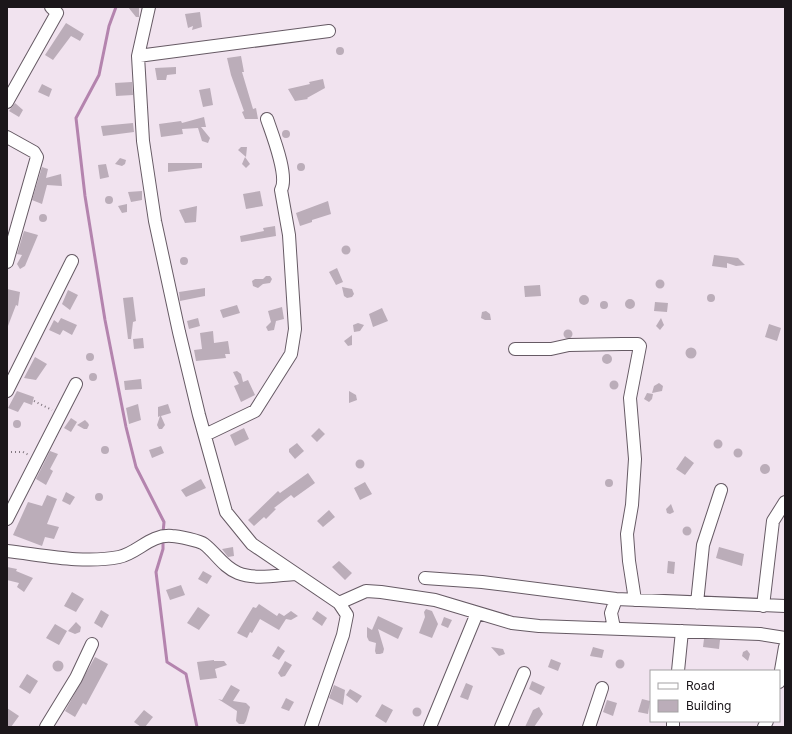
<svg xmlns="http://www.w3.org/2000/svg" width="792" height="734" font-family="Inter,sans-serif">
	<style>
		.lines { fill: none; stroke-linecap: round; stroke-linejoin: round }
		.stream { stroke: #b484ae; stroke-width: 3 }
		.building { fill: #bbadb9 }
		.minor-casing { stroke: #665a64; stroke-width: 14 }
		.path { stroke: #827880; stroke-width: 2; stroke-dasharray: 1 3; stroke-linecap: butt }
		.minor { stroke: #fff; stroke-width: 12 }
	</style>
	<rect width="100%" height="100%" fill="#f1e3ef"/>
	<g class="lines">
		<path class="stream" d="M116,7L109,26L99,75L76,118L85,196L105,320L126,427L136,467L164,522L163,533
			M163,539V549L156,572L167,662L186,674L197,727"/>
	</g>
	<path class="building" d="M128,7H139V17H136Z
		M200,12L202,27L192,30L193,26L188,28L185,14Z
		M66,23L84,34L80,41L71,36L53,60L45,55Z
		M336 51a4 4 0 1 1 8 0a4 4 0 1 1-8 0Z
		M241,56L244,72H242L253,109L256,108L258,119H245L242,112L244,111L231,75L227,58Z
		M176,67V74L167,75L166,80H157L155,68Z
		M323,79L325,88L307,98L308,99L295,101L288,89L310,84L309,82Z
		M132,82L133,95L116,96L115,83Z
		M42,84L52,89L49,97L38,92Z
		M210,88L213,105L203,107L199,90Z
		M15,103L23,110L19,117L9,111Z
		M204,117L206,127H201L210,138L208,143L202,141L198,128L182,129L183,134L161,137L159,124L181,121L182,123Z
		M133,123L134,132L103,136L101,126Z
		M282 134a4 4 0 1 1 8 0a4 4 0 1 1-8 0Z
		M241,147H247L246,157L238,150Z
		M245,157L250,164L246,168L242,164Z
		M120,158L126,160L125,164L122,166L115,164Z
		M297 167a4 4 0 1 1 8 0a4 4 0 1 1-8 0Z
		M168,163H202V168L168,172Z
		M106,164L109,177L100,179L98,165Z
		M42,167L48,169L46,178L61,174L62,186L47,185L42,204L32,200Z
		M142,191V200L131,202L128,192Z
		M260,191L263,206L246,209L243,194Z
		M105 200a4 4 0 1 1 8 0a4 4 0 1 1-8 0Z
		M328,201L331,214L312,220V222L300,226L296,213Z
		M127,204V212L122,213L118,206Z
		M197,206L196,222L185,223L179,210Z
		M39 218a4 4 0 1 1 8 0a4 4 0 1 1-8 0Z
		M275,226L276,236L241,242L240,236L264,231L263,228Z
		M24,231L38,235L25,266L20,269L17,264L22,255L17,254Z
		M341.5 250a4.5 4.5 0 1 1 9 0a4.5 4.5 0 1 1-9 0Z
		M714,255L738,258L745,265L736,266L727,263V268L712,266Z
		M180 261a4 4 0 1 1 8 0a4 4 0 1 1-8 0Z
		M337,268L343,282L336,285L329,272Z
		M266,276H270L272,279L270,283L263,284L258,288L253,286L252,281L255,279H263Z
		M655.5 284a4.5 4.5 0 1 1 9 0a4.5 4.5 0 1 1-9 0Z
		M540,285L541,296L525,297L524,286Z
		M342,287L352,289L354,294L352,297L347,298L344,296Z
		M205,288V296L180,301L179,292Z
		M7,289L20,292L18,306L16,305L8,326Z
		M68,290L78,295L70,310L62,304Z
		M707 298a4 4 0 1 1 8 0a4 4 0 1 1-8 0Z
		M579 300a5 5 0 1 1 10 0a5 5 0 1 1-10 0Z
		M133,297L136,321L133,322L131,339H128L123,298Z
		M625 304a5 5 0 1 1 10 0a5 5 0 1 1-10 0Z
		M600 305a4 4 0 1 1 8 0a4 4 0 1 1-8 0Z
		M655,302L668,303L667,312L654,311Z
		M237,305L240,313L223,318L220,310Z
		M282,307L284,319L276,321L274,330L268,331L266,327L271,322L268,311Z
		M382,308L388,321L373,327L369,314Z
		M486,311L490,314L491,320H485L481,318L482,312Z
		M61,318L77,325L72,335L63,330L60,335L49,330L54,320L58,323Z
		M198,318L200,326L189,329L187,321Z
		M661,318L664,325L660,330L656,326Z
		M358,323L364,325L360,331L354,332L353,325Z
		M769,324L781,328L777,341L765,337Z
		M563.5 334a4.5 4.5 0 1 1 9 0a4.5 4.5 0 1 1-9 0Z
		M213,331L214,343L228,341L230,354H225L226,358L196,361L194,350L202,349L200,333Z
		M352,335V345L348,346L344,341Z
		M143,338L144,348L134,349L133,339Z
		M685.5 353a5.5 5.5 0 1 1 11 0a5.5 5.5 0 1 1-11 0Z
		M86 357a4 4 0 1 1 8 0a4 4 0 1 1-8 0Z
		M602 359a5 5 0 1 1 10 0a5 5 0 1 1-10 0Z
		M35,357L47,364L36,380L24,378Z
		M237,371L241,374L243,382L248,380L255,395L241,402L234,386L239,384L233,372Z
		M89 377a4 4 0 1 1 8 0a4 4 0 1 1-8 0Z
		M141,379L142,389L125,390L124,381Z
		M609.5 385a4.5 4.5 0 1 1 9 0a4.5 4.5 0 1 1-9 0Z
		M659,383L663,386L662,391L652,393L654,386Z
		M17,391L34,397L32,405L24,402L18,412L8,408Z
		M349,391L356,395L357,400L349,403Z
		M647,393L653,394L652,399L649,402L644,399Z
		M138,404L141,420L129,424L126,408Z
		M168,404L171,413L161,416L165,425L162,429H159L157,425L160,416L158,417V407Z
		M71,418L77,422L71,432L64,428Z
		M13 424a4 4 0 1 1 8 0a4 4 0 1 1-8 0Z
		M85,420L88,423L89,425L87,429H84L77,425Z
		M244,428L249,439L235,446L230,435Z
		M319,428L325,434L317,442L311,436Z
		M713.5 444a4.5 4.5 0 1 1 9 0a4.5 4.5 0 1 1-9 0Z
		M297,443L304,451L295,459L289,452V449Z
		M101 450a4 4 0 1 1 8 0a4 4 0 1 1-8 0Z
		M161,446L164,453L152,458L149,450Z
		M733.5 453a4.5 4.5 0 1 1 9 0a4.5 4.5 0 1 1-9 0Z
		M50,451L58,454L50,469L53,471L46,485L36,479Z
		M685,456L694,463L685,475L676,469Z
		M355.5 464a4.5 4.5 0 1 1 9 0a4.5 4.5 0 1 1-9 0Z
		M760 469a5 5 0 1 1 10 0a5 5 0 1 1-10 0Z
		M308,473L315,483L294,498L291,495L274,508L276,509L266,519L264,517L254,526L248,520L278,491L280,493Z
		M605 483a4 4 0 1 1 8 0a4 4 0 1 1-8 0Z
		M201,479L206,488L186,497L181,490Z
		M365,482L372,494L360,500L354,488Z
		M66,492L75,497L70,505L62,501Z
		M95 497a4 4 0 1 1 8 0a4 4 0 1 1-8 0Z
		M47,495L57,499L47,524L59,527L54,539L45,537L42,546L13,535L28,502L42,506Z
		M671,504L674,512L670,514L667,513L666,509Z
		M329,510L335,517L323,527L317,521Z
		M682.5 531a4.5 4.5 0 1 1 9 0a4.5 4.5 0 1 1-9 0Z
		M233,547L234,556L228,557L222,549Z
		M719,547L744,554L742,566L716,558Z
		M339,561L352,573L345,580L332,567Z
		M668,561L675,562L674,574L667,573Z
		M7,567L17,569L16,571L33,578L24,592L17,587L19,583L7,580Z
		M203,571L212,576L207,584L198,579Z
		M181,585L185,595L170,600L166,590Z
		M72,592L84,599L76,612L64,606Z
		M259,604L277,616L279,613L284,616L291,611L298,616L291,620L286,619L279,630L260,619L252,633L250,632L247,638L237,633L253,607L256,608Z
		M198,607L210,615L199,630L187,623Z
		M426,609L432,611L438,624L432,638L419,633L425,617L424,612Z
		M101,610L109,615L102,628L94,623Z
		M317,611L327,618L322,626L312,619Z
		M378,616L403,628L398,639L378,629L384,649L383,653L380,654H376L375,651L376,643L369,641L367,637V627L372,630Z
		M444,617L452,620L448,628L441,625Z
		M76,622L81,627L80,632L75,634L68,631Z
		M55,624L67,631L59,645L46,638Z
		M704,639L720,640L719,649L703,647Z
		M278,646L285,651L279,660L272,656Z
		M491,647L503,649L505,654L499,656Z
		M593,647L604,650L602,658L590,656Z
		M747,650L750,654L748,661L742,656L743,652Z
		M95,657L108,664L86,705L83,703L75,717L65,711Z
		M551,659L561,663L558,671L548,667Z
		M615.5 664a4.5 4.5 0 1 1 9 0a4.5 4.5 0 1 1-9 0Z
		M214,660V661H224L227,665L215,669L217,678L200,680L197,662Z
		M52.5 666a5.5 5.5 0 1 1 11 0a5.5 5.5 0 1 1-11 0Z
		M285,661L292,665L285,676L281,677L278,673Z
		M27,674L38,681L30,694L19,687Z
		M532,681L545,687L541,695L529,689Z
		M466,683L473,686L468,700L460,697Z
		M231,685L240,690L233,701L246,703L250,707L246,721L244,724H239L236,721L237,711L218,699L222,700Z
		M334,685L345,690L343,705L329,698Z
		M350,689L362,696L357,703L346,695Z
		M286,698L294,702L289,711L281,708Z
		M642,699L650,701L648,714L638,712Z
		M607,700L617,703L613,716L603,712Z
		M382,704L393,710L386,723L375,716Z
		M539,707L543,714L534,727H525L533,710Z
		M412.5 712a4.5 4.5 0 1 1 9 0a4.5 4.5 0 1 1-9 0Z
		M7,708L19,716L11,727H7Z
		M144,710L153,717L145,727H141L134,722Z"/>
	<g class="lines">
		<defs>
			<path id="minor" d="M149,7L138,56L143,141L155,221L179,332L199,415L226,512L252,544L339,603L347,615L343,635L311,727
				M138,56L329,31
				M7,102L57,13L51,7
				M7,137L34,152L37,157L7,262
				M515,349H551L569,345L622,344H638L640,346L630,398L635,459L632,505L627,534L629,561L635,600
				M7,391L72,261
				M205,435L255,411L291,354L295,329L289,235L281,190C289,176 272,134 267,119
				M7,519L76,384
				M7,551C43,555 83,564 119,557C138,553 150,534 172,536C178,536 200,541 204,544C216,553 223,567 238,573C255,580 278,575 295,574
				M425,578L482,582L616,599L785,606
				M339,603L366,591L381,592L435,600L512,623L539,626L760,634L785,638
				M697,603L703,545L721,490
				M763,606L773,521L785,502
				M614,628L611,613L616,599
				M678,671L682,631
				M779,682L785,647
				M673,721V727
				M46,727L76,678L92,644
				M430,727L477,613
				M501,727L524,673
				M589,727L602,688
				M764,727L767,721"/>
		</defs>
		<use href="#minor" class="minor-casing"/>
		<path class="path" d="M34,401L52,410
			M7,452H23L29,455"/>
		<use href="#minor" class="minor"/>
	</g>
	<rect width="792" height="734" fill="none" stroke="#1b161a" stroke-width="16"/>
	<rect x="650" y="670" width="130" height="52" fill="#ffffff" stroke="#a4a2a3"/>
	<rect x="658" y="683" width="20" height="6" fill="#ffffff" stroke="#a4a2a3"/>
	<text x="686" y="690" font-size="12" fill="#1b161a">Road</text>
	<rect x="658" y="700" width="20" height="12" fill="#bbadb9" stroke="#a4a2a3"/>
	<text x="686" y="710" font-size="12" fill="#1b161a">Building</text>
</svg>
